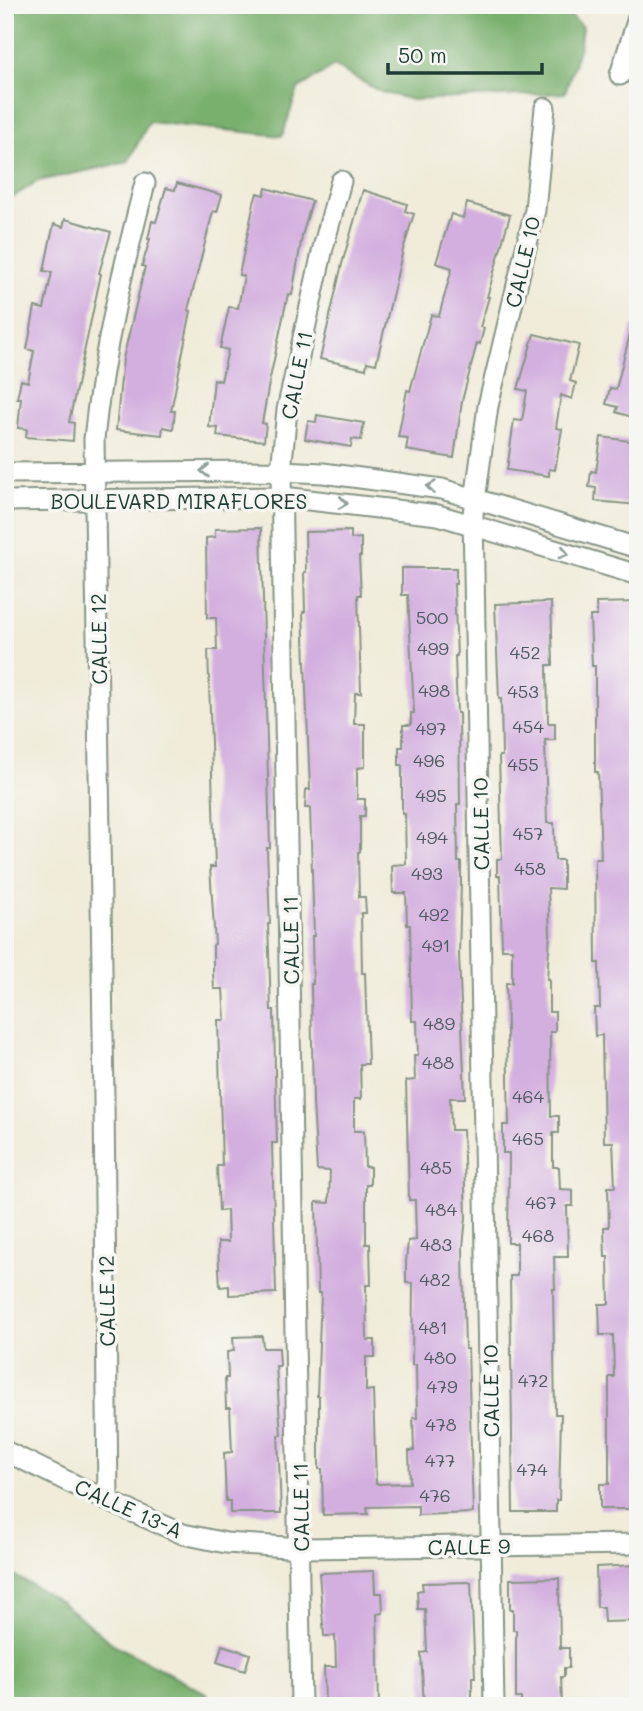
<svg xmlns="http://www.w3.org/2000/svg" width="643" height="1711" font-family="Mali,sans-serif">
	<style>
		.forest { fill: #7ab06e; stroke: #4c7651; stroke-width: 2 }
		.building { fill: #d3afdf }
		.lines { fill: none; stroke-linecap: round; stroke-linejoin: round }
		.minor-casing { stroke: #889486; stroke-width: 23 }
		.minor { stroke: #fff; stroke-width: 19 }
		.oneway { stroke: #8f9e9a }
		.labels { text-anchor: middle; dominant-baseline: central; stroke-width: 7; stroke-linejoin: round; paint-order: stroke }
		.number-label { font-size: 18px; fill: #4c5a5f }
		.street-label { font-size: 21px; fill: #1f3d34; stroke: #f6f6f2 }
	</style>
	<rect width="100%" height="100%" fill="#f6f6f2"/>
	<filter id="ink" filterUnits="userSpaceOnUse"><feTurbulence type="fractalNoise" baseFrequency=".0143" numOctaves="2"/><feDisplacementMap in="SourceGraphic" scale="14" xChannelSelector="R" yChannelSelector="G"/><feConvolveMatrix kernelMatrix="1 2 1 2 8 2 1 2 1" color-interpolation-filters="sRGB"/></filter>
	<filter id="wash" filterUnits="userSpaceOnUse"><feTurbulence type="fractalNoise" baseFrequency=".00686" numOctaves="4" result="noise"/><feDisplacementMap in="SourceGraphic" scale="28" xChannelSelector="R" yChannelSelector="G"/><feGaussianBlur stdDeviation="1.57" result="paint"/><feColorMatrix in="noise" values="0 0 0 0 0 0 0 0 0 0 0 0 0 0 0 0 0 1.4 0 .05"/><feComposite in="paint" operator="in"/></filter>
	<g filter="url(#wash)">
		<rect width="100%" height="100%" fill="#f0ecd9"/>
		<path class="forest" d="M5,5H561L582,27L579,49L565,93L412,100L381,92L334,66L298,89L282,136L149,122L128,162L38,181L5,202Z
			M10,1573L61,1602L113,1644L206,1693L216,1706H5V1574Z"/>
		<g id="blocks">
			<path class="building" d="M177,183L222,195L217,212L213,211L188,310L191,311L171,411H175L173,429L163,427L162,435L116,430L123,359L145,267L142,266L150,239H148L152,221L156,222L166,188L175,190Z
				M266,188L312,201L302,236L292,295L288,294L269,383L262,423L266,424L264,441L217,436L218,428L209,427L214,379L221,381L228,350L220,348L229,307L238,308L244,276L239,275L254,203L257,193L264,195Z
				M363,190L407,204L405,211L414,214L403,250L376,364L367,362L366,369L320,359L342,264Z
				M467,203L510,215L487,297H489L480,327L484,328L480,344L477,343L462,401L454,458L406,450L408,438L398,437L407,390L410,391L431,315L439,316L452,268L436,263L451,214L463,218Z
				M65,219L111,232L99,273L101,274L69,422L74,423L73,441L26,437L27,429L18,428L21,398H17L21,380L28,382L34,351L27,349L35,307L44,309L52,272L44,271L50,241L54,224L63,227Z
				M632,326L638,327V419L616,412L618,407L606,404L610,388L616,389Z
				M534,334L579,345L570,381L576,383L572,399L561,395L556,428L562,429L555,470L549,469V476L507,470L514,420L522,421L527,391L518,389Z
				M317,415L364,423L361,440L352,439L351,447L305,439L308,421L316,422Z
				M601,437L638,442L635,487H638V505L595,501L596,488L589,487L591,471L596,472Z
				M261,528L270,848H267L270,924H268L271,1010H274L275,1070L277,1143H272L276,1293L229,1295V1286L220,1287L219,1269L218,1242H228L227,1210L219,1211L217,1166H222L218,1020H225L223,989H214L213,972V945L215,944L210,867H215L208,650H217L216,618H207L206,538L215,537V529Z
				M351,531V539L361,538V556H359L361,595H358L361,693H355L354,724H365V767L357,768V799H365V816H360V852H358L359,897H365L366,913H361L362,973H365L368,1064H360L361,1099H354V1131H364L365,1167H370V1185H366V1244H370L371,1285H366L367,1340H375V1357H366V1391L373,1390L376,1484L410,1483L409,1451H414L413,1418H417L416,1365H412L413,1283H406V1262L408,1241L416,1240L415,1200H409L406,1081L415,1080L414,1055H418L417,1021H412L410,925H407L406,893H393L392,865L406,864L405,814H402V765H399V747H403V725H411V713H414L408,595H402V568H456V584H454L457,656H455L457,713H459L460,804H457L458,862H461V882L459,955L465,1098H450L451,1130H463L466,1217L463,1247L464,1307L465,1349H468L473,1513L418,1515V1506L367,1507L368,1514L323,1515L322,1469H319V1396H317L321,1293H318L316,1202L329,1203L330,1171L317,1170L313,1102L311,984H313L312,936H314L310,808H305L306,789L310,790L303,612H305L304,572H306L305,532Z
				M551,602L553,665H547L548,723H555V740H545L547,823H554L555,860H563V889L548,888L550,934L547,979H549V1012H555V1032H550L551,1116H559V1133H553V1167H559L560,1189L573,1190V1206H567L568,1257H554L555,1289H553L555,1414H561L559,1500H556V1512H513L510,1276H517V1243H508L509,1153H503V1125H509L506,983H512V949H502L500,876H497V859H502L499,756H502L501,699H499L495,604Z
				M638,602V948H635L638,1006V1509H600V1484H609V1377H614L613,1335H600L599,1304H609L608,1257H605L604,1227H609L608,1187H615L613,1142H604L602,1035L595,1036L594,1008H600L599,963H596L595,859H601L598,772H595V666H592L590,616H597L596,603Z
				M262,1336L263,1348H279L280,1366H276L281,1435H278L281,1513H230V1501H226L224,1453L232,1452L230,1408H226L225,1378H228L227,1352L234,1351L233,1337Z
				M638,1565V1621L604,1622L603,1607H597L596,1567Z
				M374,1571L375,1593H382L383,1613L377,1614L379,1706H325L324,1667H336L335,1636H324L319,1573Z
				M559,1578L560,1648H569V1668H564V1677H561L562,1703H556V1706H521V1698H516V1630H513V1609H510V1579Z
				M471,1582L475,1677H472V1706H424L421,1653L427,1652L425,1609H418L417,1591L423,1590L422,1583Z
				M222,1645L250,1654L245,1671L217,1662Z"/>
		</g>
	</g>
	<g filter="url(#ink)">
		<use href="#blocks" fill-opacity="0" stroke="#889486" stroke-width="2"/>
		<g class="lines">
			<defs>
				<path id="minor" d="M620,75L638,18
					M5,473L281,471L323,473L442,489L638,548
					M5,501L283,497L438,515L638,575
					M104,1100L94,439C103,350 123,269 145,183
					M104,1101L108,1501
					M5,1451L108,1501L183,1534L226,1543L301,1548L638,1544
					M301,1706L281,471L287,410L323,248L341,181
					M494,1706L473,514L488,406L535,210L545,108"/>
			</defs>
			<use href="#minor" class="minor-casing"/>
			<use href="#minor" class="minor"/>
		</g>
		<defs><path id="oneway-chevron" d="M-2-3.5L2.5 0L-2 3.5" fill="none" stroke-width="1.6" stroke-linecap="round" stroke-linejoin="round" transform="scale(1.75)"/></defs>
		<g class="oneway">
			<use href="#oneway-chevron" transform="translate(205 471) rotate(180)"/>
			<use href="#oneway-chevron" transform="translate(431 487) rotate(-172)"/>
			<use href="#oneway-chevron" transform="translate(343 503) rotate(7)"/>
			<use href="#oneway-chevron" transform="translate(564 553) rotate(17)"/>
		</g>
	</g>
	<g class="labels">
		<g class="number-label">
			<text x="432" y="617">500</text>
			<text x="433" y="648">499</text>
			<text x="525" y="652">452</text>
			<text x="434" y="690">498</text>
			<text x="523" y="691">453</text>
			<text x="528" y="726">454</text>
			<text x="431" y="728">497</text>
			<text x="429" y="760">496</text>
			<text x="523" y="764">455</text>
			<text x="431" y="795">495</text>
			<text x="528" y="833">457</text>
			<text x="432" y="837">494</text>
			<text x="530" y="868">458</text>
			<text x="427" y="873">493</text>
			<text x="434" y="914">492</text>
			<text x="436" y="945">491</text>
			<text x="439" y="1023">489</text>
			<text x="438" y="1062">488</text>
			<text x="528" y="1096">464</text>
			<text x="528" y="1138">465</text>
			<text x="436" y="1167">485</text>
			<text x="541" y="1202">467</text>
			<text x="441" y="1209">484</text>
			<text x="538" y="1235">468</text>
			<text x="436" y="1244">483</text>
			<text x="435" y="1279">482</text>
			<text x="433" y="1327">481</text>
			<text x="440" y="1357">480</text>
			<text x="533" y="1380">472</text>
			<text x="442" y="1386">479</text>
			<text x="441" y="1424">478</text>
			<text x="440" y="1460">477</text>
			<text x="532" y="1469">474</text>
			<text x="435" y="1495">476</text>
		</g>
		<g class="street-label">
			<text transform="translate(522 262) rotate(-77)">CALLE 10</text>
			<text transform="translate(296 375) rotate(-79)">CALLE 11</text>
			<text x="179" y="500">BOULEVARD MIRAFLORES</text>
			<text transform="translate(98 639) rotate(-91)">CALLE 12</text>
			<text transform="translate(480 824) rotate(-91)">CALLE 10</text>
			<text transform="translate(290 940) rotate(-91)">CALLE 11</text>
			<text transform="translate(106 1301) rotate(-91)">CALLE 12</text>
			<text transform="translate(490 1391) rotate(-91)">CALLE 10</text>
			<text transform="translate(300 1507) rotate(-91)">CALLE 11</text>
			<text transform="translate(129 1508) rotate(24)">CALLE 13-A</text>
			<text transform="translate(469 1546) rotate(-1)">CALLE 9</text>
		</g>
	</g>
	<rect width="643" height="1711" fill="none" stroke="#f6f6f2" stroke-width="28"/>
	<path d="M388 63v10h154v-10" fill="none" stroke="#1f3d34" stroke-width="3.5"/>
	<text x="398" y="63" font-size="21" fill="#1f3d34" stroke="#f6f6f2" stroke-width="5" paint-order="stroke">50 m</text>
</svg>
